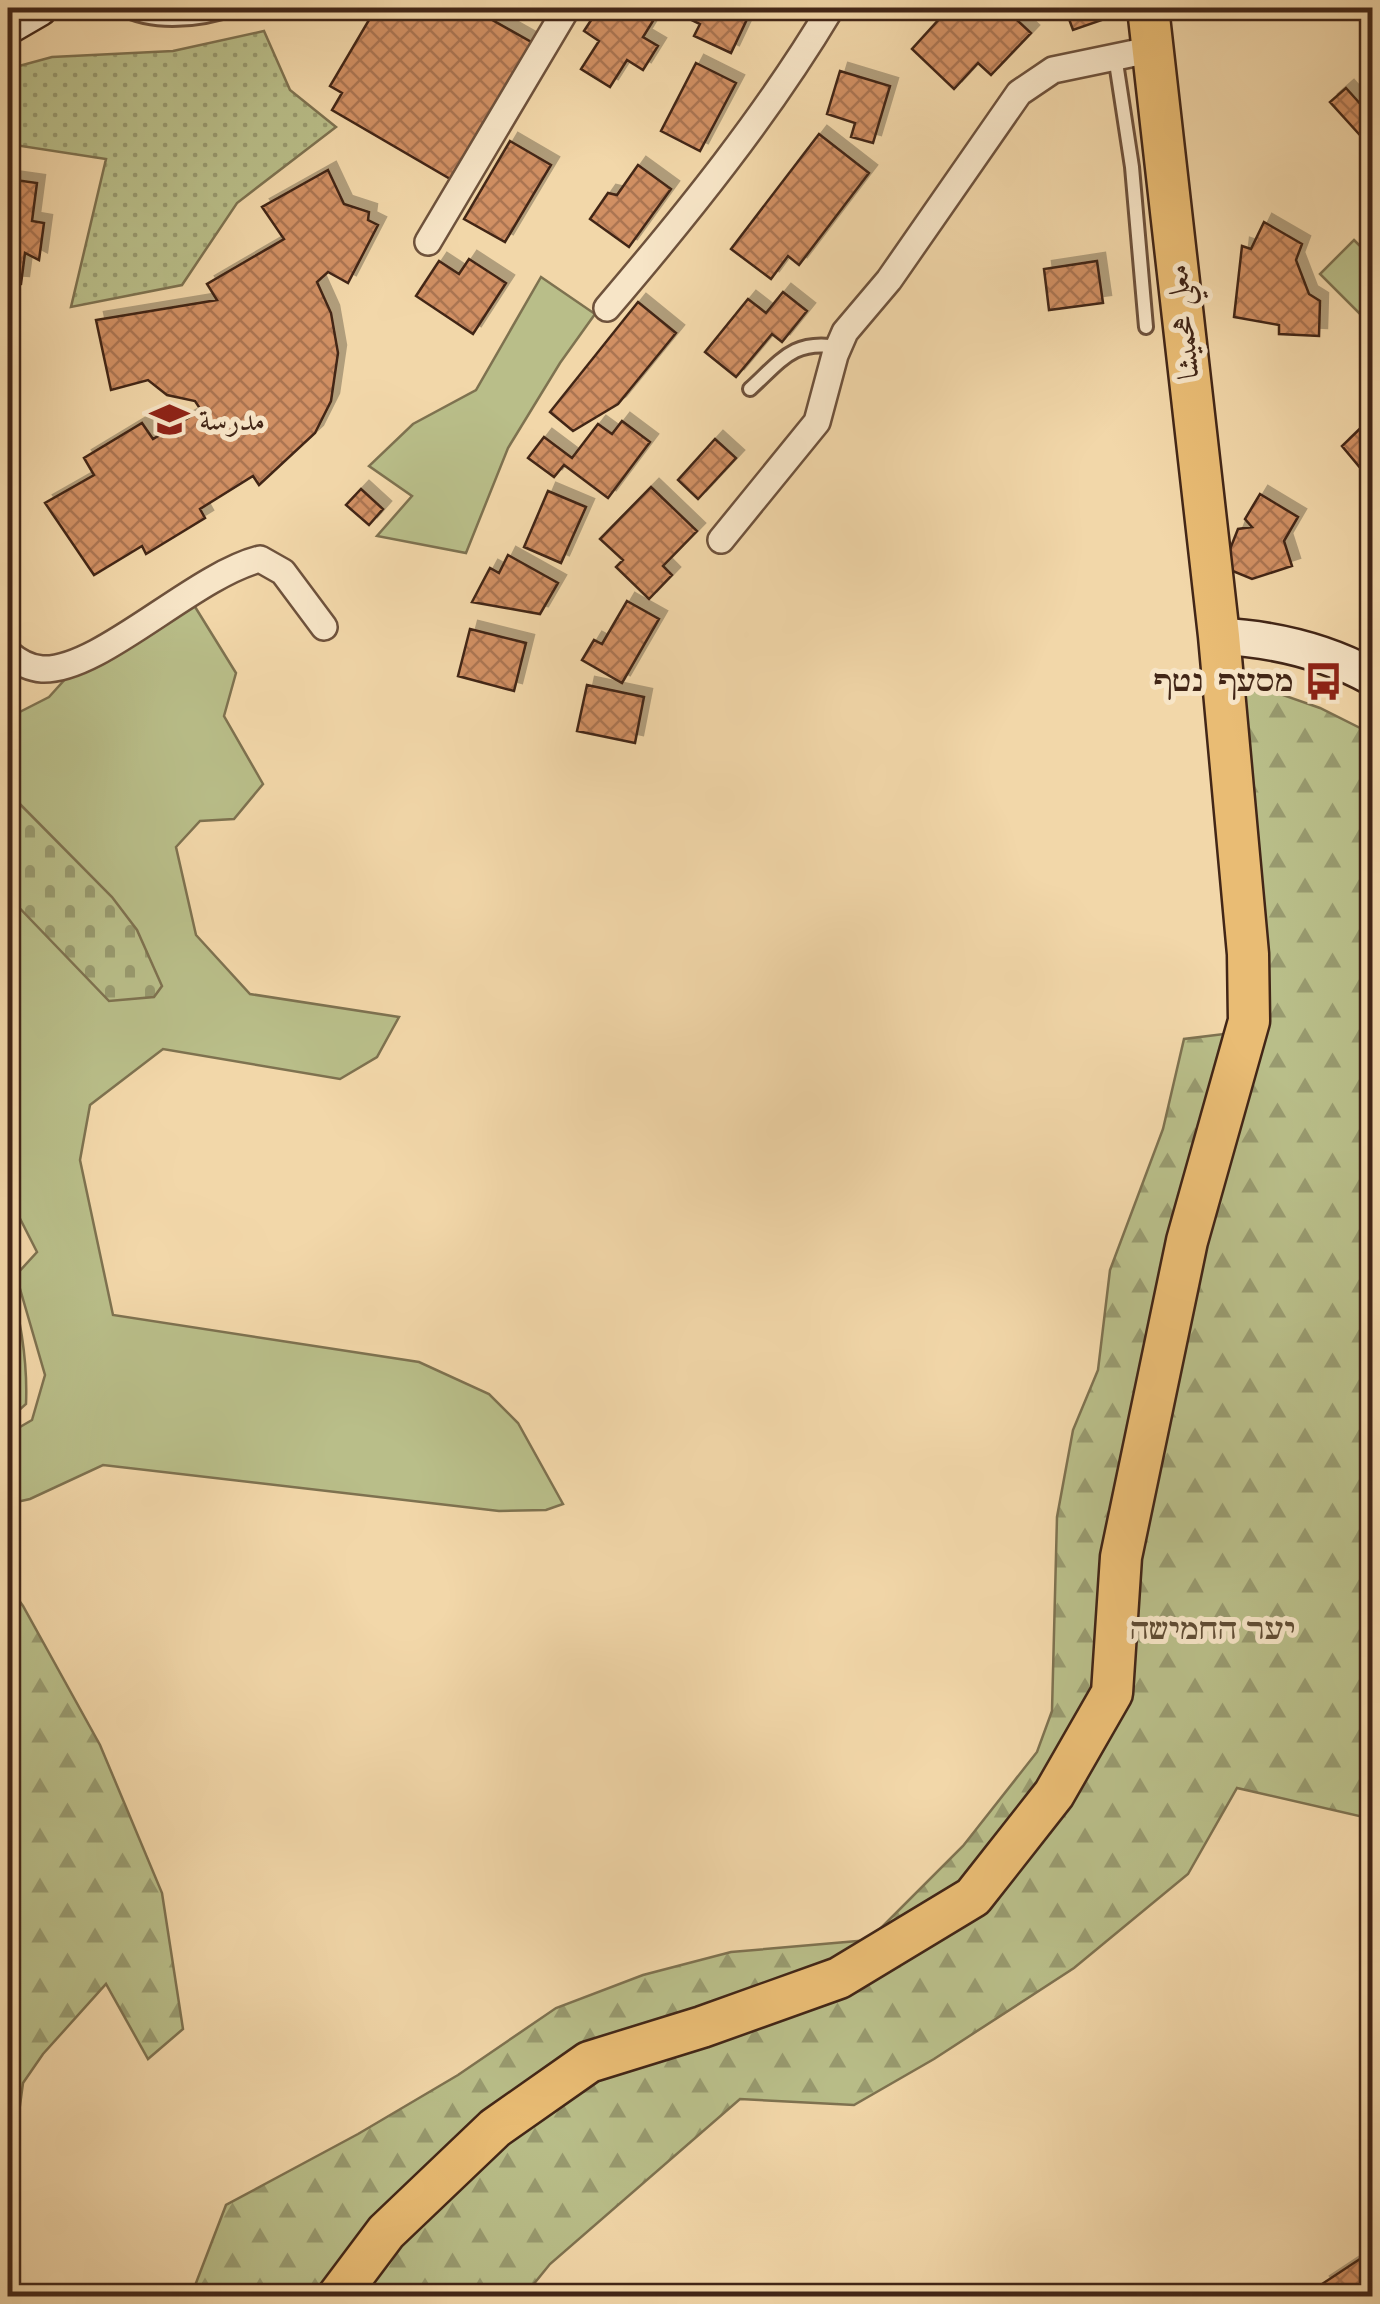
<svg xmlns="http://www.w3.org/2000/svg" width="1380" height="2304" font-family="Cardo,Amiri,'Frank Ruhl Libre',serif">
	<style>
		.grass { fill: #b9be89; stroke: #7e7250; stroke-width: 2.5 }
		.forest { fill: url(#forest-firs); stroke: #7e7250; stroke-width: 2.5 }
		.cemetery { fill: url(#cemetery-stones); stroke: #7e7250; stroke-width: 2.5 }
		.park { fill: url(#park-dots); stroke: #7e7250; stroke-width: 2.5 }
		.building { fill: url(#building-cross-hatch); stroke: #422617; stroke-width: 2.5; filter: url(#shadow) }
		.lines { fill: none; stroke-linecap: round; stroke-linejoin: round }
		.service-casing { stroke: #6e523c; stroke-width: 18 }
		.minor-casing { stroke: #6e523c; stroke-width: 30 }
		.secondary-casing { stroke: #422617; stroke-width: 40 }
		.primary-casing { stroke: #422617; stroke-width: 45 }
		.service { stroke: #f7e5c7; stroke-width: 12 }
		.minor { stroke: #f7e5c7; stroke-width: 25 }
		.secondary { stroke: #f7e5c7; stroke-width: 35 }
		.primary { stroke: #e9bc74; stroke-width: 40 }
		.labels { text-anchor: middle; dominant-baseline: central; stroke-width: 10; stroke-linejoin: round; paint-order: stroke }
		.street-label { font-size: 30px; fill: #422617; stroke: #f7e5c7 }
		.poi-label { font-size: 30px; fill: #422617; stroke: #f7e5c7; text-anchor: start }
		.park-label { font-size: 30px; font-style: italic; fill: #604c34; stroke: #f7e5c7 }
	</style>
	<defs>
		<pattern id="forest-firs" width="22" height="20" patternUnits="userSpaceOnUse" patternTransform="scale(2.5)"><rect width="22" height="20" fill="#b9be89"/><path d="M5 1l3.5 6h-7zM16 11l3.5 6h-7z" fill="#989a6f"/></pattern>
		<pattern id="cemetery-stones" width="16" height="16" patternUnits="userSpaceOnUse" patternTransform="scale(2.5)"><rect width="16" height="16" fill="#b9be89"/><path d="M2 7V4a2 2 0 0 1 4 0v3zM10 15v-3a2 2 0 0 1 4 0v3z" fill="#989a6f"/></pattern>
		<pattern id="park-dots" width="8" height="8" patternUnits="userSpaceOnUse" patternTransform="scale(2.5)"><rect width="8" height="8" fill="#b9be89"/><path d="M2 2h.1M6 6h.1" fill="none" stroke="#989a6f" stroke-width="1.8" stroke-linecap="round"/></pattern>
		<pattern id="building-cross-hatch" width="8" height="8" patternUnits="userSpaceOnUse" patternTransform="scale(2.5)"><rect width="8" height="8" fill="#d19064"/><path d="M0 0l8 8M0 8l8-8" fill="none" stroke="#ab7551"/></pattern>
		<filter id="shadow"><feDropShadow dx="8" dy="-8" stdDeviation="0" flood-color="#0004"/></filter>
	</defs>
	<rect width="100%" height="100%" fill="#f2d7a9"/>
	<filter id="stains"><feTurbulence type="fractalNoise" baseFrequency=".002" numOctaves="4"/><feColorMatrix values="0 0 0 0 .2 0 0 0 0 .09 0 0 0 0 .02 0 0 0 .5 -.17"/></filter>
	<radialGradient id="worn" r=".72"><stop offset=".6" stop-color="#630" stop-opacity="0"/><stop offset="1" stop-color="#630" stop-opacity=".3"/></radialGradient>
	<path class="grass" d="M1354,240L1372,258V326L1320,274Z
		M541,277L595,314L560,363L508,448L466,553L377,536L412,496L369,466L413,424L476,390Z
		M184,589L236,673L224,716L263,784L234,819L200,821L176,847L196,935L250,994L399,1017L377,1057L340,1079L163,1049L90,1105L80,1160L113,1315L419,1362L489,1394L518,1423L563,1504L546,1510L499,1511L103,1465L30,1499L8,1504V1434L32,1420L45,1375L16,1275L37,1252L8,1195V718L49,697L96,645Z"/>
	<path class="forest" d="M1240,680L1320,708L1372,734V1819L1237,1788L1188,1874L1074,1968L934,2059L854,2105L740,2099L550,2264L524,2296H191L226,2205L358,2134L458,2075L556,2008L643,1975L731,1952L869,1940L963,1846L1037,1752L1052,1711L1057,1517L1073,1430L1098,1370L1110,1270L1163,1129L1184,1039L1249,1031Z
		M8,1270C19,1315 28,1357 26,1404L8,1420Z
		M8,1585L23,1606L100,1745L162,1893L183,2029L148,2059L106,1984L43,2054L23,2083L11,2172L18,2296H8Z"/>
	<path class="cemetery" d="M8,792L112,897L137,930L162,986L154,997L109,1001L8,896Z"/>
	<path class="park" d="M264,31L290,90L336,127L237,203L182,285L71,307L106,159L8,144V69L52,57L173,51Z"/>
	<path class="building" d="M376,8H471L533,43L452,180L332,110L342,93L330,86Z
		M599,8H661L643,37L658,46L643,70L627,60L610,87L581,69L599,41L584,31Z
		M680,8H768L763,19L750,13L731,53L694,36L700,24L677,13Z
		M931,8H1004L1031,33L991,75L978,63L954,89L912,49L941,17Z
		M1065,8H1120L1122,13L1073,30Z
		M696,63L736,83L700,151L661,131Z
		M840,71L890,86L873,143L851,137L855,123L827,114Z
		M1346,88L1372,117V140L1368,144L1330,102Z
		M819,134L869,173L799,265L788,256L771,279L731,249Z
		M510,141L551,165L505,242L464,219Z
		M638,165L671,189L629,247L590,219L608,193L617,195Z
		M328,170L344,204L369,212L368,220L378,225L348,283L328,272L317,282L331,313L338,353L331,401L315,433L259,485L253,476L200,509L205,518L146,554L142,546L94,575L45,503L94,475L84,458L142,423L153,439L201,410L195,401L167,395L148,380L111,390L96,320L217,300L207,284L284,239L262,207Z
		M8,179L37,183L32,221L44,223L39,260L25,253L21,284L8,283Z
		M1264,222L1302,244L1296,260L1309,294L1320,301L1319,336L1279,334V325L1234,317L1242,246L1251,249Z
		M469,259L506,283L473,334L416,296L439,261L459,274Z
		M1097,261L1103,303L1049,310L1044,269Z
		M783,292L807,311L782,342L772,334L736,377L705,352L748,299L766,313Z
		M638,302L676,333L618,404L573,431L550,412Z
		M1372,417V482L1342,446Z
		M622,421L650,442L608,498L564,465L554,477L528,458L544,437L572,458L598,424L612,434Z
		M715,439L736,458L698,499L678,480Z
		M651,487L697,531L663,566L672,575L649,599L616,567L623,560L600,539Z
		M361,489L383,509L369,525L346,505Z
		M548,491L586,507L561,563L524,547Z
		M1260,494L1298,517L1284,541L1292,566L1252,579L1223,567L1238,529L1252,527L1245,519Z
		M508,555L558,583L540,614L472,602L490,568L499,573Z
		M627,601L659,619L622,683L582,660L594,640L602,644Z
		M470,629L526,643L514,691L458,676Z
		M587,685L644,697L635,743L577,731Z
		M1372,2251V2296H1330L1322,2284Z"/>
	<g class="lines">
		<defs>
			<path id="service" d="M122,8C154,25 201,20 235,8
				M1115,56L1132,167L1146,327
				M750,389C781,361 793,339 838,347"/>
			<path id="minor" d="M428,242L567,8
				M607,308C688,213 767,115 831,8
				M721,540L817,422L835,355L845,332L889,280L1019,93L1053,70L1154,49
				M8,653C17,661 28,668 42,669C99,672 193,576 260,559L283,572L324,627"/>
			<path id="secondary" d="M8,26L39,8
				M1219,636C1273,639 1325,651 1372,677"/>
			<path id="primary" d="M338,2296L386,2232L495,2128L589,2062L702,2027L839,1978L973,1897L1054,1794L1112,1693L1121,1557L1187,1241L1249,1021L1248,954L1219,636L1148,8"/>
		</defs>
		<use href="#service" class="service-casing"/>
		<use href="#minor" class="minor-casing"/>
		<use href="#secondary" class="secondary-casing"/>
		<use href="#primary" class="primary-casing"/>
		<use href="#service" class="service"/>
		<use href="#minor" class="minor"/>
		<use href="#secondary" class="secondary"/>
		<use href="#primary" class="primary"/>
	</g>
	<defs>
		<symbol id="school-bare" viewBox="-9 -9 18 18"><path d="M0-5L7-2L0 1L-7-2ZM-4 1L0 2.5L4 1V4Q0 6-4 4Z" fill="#8f2418" stroke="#f7e5c7" stroke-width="2.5" paint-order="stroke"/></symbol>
		<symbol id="bus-bare" viewBox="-9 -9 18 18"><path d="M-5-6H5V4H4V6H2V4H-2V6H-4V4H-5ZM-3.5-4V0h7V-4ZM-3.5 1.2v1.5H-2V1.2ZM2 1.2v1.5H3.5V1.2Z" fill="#8f2418" stroke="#f7e5c7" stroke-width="2.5" paint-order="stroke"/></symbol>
	</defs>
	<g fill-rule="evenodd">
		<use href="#school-bare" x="142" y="392" width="55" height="55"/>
		<use href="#bus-bare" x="1296" y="654" width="55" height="55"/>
	</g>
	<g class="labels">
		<g class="street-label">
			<text transform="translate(1183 322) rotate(-96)">معلي هحميشا</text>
		</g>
		<g class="poi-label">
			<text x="199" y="420">مدرسة</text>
			<text x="1294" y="681" text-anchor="end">מסעף נטף</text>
		</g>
		<g class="park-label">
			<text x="1213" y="1629">יער החמישה</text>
		</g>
	</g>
	<rect width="1380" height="2304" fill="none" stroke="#f2d7a9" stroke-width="40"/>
	<rect x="10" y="10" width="1360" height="2284" fill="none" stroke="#422617" stroke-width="5"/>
	<rect x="20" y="20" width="1340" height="2264" fill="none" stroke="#422617" stroke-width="2.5"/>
	<rect width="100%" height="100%" filter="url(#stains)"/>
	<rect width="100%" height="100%" fill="url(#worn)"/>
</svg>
